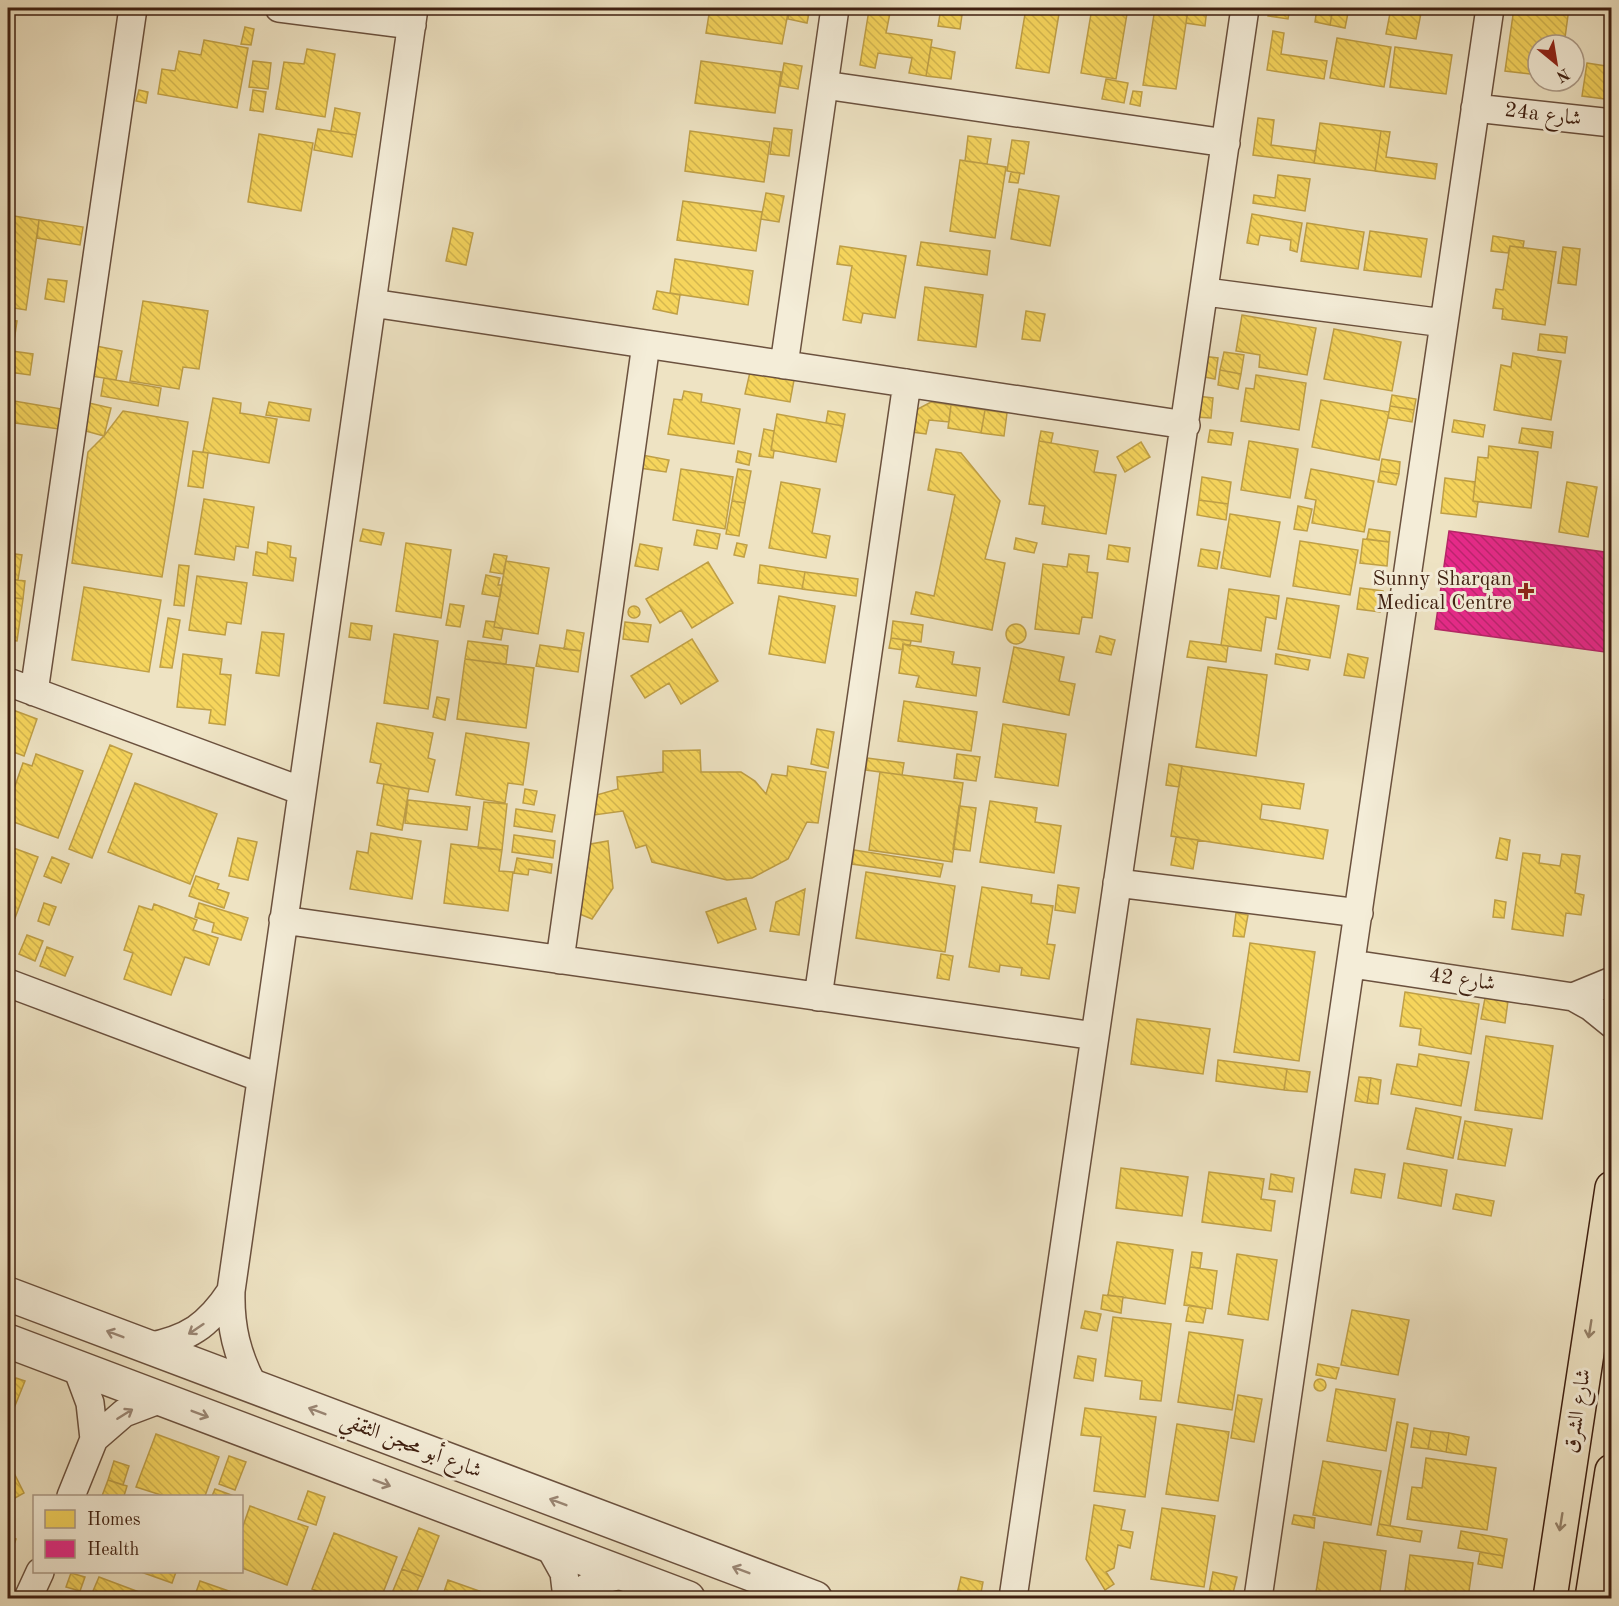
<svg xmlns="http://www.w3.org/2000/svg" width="1619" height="1606" font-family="'Old Standard TT',Amiri,serif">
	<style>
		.homes { fill: url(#homes-back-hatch); stroke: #bf9f46; stroke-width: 1.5 }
		.health { fill: url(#health-back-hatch); stroke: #b52666; stroke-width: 1.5 }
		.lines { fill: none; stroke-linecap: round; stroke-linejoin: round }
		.minor-casing { stroke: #6b513e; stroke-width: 30 }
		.tertiary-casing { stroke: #6b513e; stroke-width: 36 }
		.primary-casing { stroke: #3f2011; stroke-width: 36 }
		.minor { stroke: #f4edd8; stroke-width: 27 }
		.tertiary { stroke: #f4edd8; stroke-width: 33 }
		.primary { stroke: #eee3c3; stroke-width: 33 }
		.oneway { stroke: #9a8674 }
		.oneway2 { stroke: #96826a }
		.poi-dot { fill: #8f2418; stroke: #f4edd8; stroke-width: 2 }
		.labels { text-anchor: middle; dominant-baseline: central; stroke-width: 6; stroke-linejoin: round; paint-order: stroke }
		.street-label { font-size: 21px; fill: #3f2011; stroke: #f4edd8 }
		.poi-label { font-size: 21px; fill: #3f2011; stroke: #f4edd8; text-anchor: end }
	</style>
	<defs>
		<pattern id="homes-back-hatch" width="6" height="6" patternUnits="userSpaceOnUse" patternTransform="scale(1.5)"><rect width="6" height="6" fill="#f6d55c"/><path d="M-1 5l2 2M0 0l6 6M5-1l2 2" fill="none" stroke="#d4b74f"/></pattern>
		<pattern id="health-back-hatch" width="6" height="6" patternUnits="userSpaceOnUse" patternTransform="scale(1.5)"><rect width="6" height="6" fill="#e7298a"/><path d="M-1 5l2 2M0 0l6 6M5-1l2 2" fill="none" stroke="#bd236f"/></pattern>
	</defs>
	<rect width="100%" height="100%" fill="#eee3c3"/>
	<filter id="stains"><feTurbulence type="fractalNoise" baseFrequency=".00333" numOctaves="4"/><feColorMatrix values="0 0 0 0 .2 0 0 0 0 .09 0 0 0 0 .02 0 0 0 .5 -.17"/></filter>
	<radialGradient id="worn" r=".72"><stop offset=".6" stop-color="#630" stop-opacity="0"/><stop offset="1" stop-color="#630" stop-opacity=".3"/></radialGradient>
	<path class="homes" d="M710,8H789L782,44L706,33Z
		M790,8H810L807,23L788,19Z
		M941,8H963L960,29L938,26Z
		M1026,8H1060L1049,73L1016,68Z
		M1092,8H1128L1116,79L1081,73Z
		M1155,8L1188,10L1176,89L1143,85Z
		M1188,8H1207L1205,26L1186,23Z
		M1270,8H1290L1288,19L1268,16Z
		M1317,8H1333L1330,25L1315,22Z
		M1333,8H1349L1345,28L1330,25Z
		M1391,8H1422L1416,39L1386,34Z
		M1514,8H1569L1564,45H1538V75L1505,71Z
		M1593,8H1612V13L1592,10Z
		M869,10L890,13L886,33L932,40L926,76L909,73L912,58L878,53L875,68L860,65Z
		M245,27L254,29L251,45L241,44Z
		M1273,31L1284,33L1281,54L1327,61L1324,79L1267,70Z
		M1337,38L1391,47L1384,87L1330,78Z
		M204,40L248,48L237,108L158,94L162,69L175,71L179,51L201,55Z
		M931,47L955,52L951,79L926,76Z
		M1395,47L1452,55L1446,94L1390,87Z
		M307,49L335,54L325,117L276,109L284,62L304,64Z
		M253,61L271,63L268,89L249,87Z
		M701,61L781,72L775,113L695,103Z
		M784,63L802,66L798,89L780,86Z
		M1587,63L1612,67V100L1582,96Z
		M1106,79L1128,83L1124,103L1102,99Z
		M139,90L148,92L146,103L136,101Z
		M253,90L266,92L263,112L250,110Z
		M1133,91L1142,92L1140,106L1130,104Z
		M335,108L360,113L356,135L331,131Z
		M1258,118L1274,120L1271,145L1316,151L1314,163L1253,155Z
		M1320,123L1381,131L1375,171L1314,163Z
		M774,128L792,130L789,156L770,154Z
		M318,129L356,135L352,157L314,150Z
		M690,131L770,142L764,182L685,171Z
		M1381,131L1390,132L1386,157L1437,164L1435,179L1375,171Z
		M259,134L313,143L301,211L248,202Z
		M968,136L991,139L987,164L965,161Z
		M1012,140L1029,142L1024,174L1007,171Z
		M960,160L1006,167L995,238L950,231Z
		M1011,172L1020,173L1018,183L1009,182Z
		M1278,175L1310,179L1305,211L1253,203L1254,195L1275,198Z
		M1019,189L1059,196L1050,246L1011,239Z
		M766,193L784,196L779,222L761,219Z
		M683,201L762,212L756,251L677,240Z
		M1252,214L1302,223L1297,252L1290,250L1291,240L1260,235L1258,245L1247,243Z
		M8,215L39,220L26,310L8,307Z
		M39,220L83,227L80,245L37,238Z
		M1307,223L1364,232L1358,269L1301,261Z
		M453,228L473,233L466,265L446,261Z
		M1370,231L1427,239L1421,277L1364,270Z
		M1493,236L1524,241L1523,248L1510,246L1508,253L1491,251Z
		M921,242L990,251L987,275L917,265Z
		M840,246L906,256L895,318L863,313L861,323L843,320L852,266L837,264Z
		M1510,246L1556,252L1545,325L1502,319L1503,309L1493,308L1496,289L1503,290Z
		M1563,247L1580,249L1576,285L1558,283Z
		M675,259L753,271L748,305L670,293Z
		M48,279L67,281L64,302L45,299Z
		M925,287L983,295L976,347L918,340Z
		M657,291L680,295L677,314L653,309Z
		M143,301L208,311L199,369L183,367L179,389L130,381Z
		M1026,311L1045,314L1040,341L1022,339Z
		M1242,315L1316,328L1307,375L1259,367L1260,355L1236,351Z
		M8,320L17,321L13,348L8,347Z
		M1334,329L1401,342L1392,391L1324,379Z
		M1540,334L1567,337L1565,353L1538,350Z
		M96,346L122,351L116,380L91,376Z
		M12,351L33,354L30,375L9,372Z
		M1224,352L1244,355L1241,374L1220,370Z
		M1513,353L1561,361L1551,420L1494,410L1501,365L1511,367Z
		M1202,356L1218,358L1215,379L1199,376Z
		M1220,370L1241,374L1238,389L1218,385Z
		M750,372L794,380L790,402L745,394Z
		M1256,375L1306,383L1299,430L1241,421L1246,388L1254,389Z
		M104,378L161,388L158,406L101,396Z
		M684,391L702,394L701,402L740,409L734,444L668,434L674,399L682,400Z
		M1392,395L1416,399L1414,410L1390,406Z
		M1197,396L1213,398L1211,418L1195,417Z
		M213,398L241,403L240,413L277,419L269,463L203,452Z
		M8,400L62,409L59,429L8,422Z
		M1321,400L1389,412L1379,460L1312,447Z
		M269,402L311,409L309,421L266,415Z
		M931,402L951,405L949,422L929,420L926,434L912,432L916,410Z
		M89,403L111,408L104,436L82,430Z
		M951,405L985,410L981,433L948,428Z
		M1390,406L1414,410L1412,422L1388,418Z
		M985,410L1007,413L1004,436L981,433Z
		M123,411L188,422L162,577L72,563L88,452L104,436Z
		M828,411L845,414L843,426L826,423Z
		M777,414L843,426L836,462L771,450Z
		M1454,420L1485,425L1483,437L1452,432Z
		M1522,428L1553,432L1551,448L1519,443Z
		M764,429L774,431L771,450L774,451L773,458L759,456Z
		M1210,430L1233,433L1231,445L1208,442Z
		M1041,431L1053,433L1051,443L1039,441Z
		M1039,441L1098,451L1094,472L1116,475L1106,534L1042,524L1045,506L1029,504Z
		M1249,441L1298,449L1290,498L1241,490Z
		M1141,442L1150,457L1125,472L1117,457Z
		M1489,446L1538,452L1531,508L1473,501L1478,457L1488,458Z
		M936,449L961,453L1000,501L985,559L1005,563L992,630L911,614L916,592L934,596L955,495L928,490Z
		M193,451L208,453L203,488L188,486Z
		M738,451L751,454L749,465L736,462Z
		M642,455L669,460L666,472L640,468Z
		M1382,459L1400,462L1399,474L1380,471Z
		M681,469L733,477L725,529L673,520Z
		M738,469L751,471L745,503L732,501Z
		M1311,469L1374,481L1364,532L1312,523L1316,500L1305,498Z
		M1380,471L1399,474L1396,485L1378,482Z
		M1202,477L1231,482L1228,504L1199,500Z
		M1445,478L1475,482L1473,501L1478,502L1476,517L1441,513Z
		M781,482L820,489L812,533L830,536L826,558L769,548Z
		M1567,482L1597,487L1588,537L1559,532Z
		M204,499L254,507L248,548L236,546L234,560L195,554Z
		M1199,500L1228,504L1226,520L1197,515Z
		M732,501L745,503L739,536L726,534Z
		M1298,506L1312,509L1307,531L1294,529Z
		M1230,514L1280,522L1270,577L1221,568Z
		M363,529L384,533L381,545L360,541Z
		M1369,529L1390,532L1389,542L1367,539Z
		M697,530L720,534L717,549L694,545Z
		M1016,538L1037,543L1034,553L1014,549Z
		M1363,539L1389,542L1387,566L1360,563Z
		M1300,541L1358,550L1350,595L1293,586Z
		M268,542L291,546L290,557L296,558L293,581L253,575L256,552L267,554Z
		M406,543L451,550L441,618L396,611Z
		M737,543L747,545L744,557L734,555Z
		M640,544L662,548L658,570L635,566Z
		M1109,545L1130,548L1128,562L1107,559Z
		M1201,549L1220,552L1217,569L1198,566Z
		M8,553L22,555L18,580L8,579Z
		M494,554L507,556L503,574L490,572Z
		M1069,554L1089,556L1087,572L1098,573L1092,618L1082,617L1079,634L1035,629L1043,564L1067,567Z
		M506,561L549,568L538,634L494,627Z
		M708,562L733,603L692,628L681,610L660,623L646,599Z
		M179,565L189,566L184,606L174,605Z
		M760,565L805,572L802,589L758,583Z
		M805,572L858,579L856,596L802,589Z
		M486,575L500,578L498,585H502L500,597L482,594Z
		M197,576L247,583L241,624L227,622L225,635L189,630Z
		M8,579L25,581L23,599L8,597Z
		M84,587L161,600L149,672L72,660Z
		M1360,588L1383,591L1380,612L1357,609Z
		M1229,589L1279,596L1276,619L1266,617L1261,651L1221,645Z
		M779,596L835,606L825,663L769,654Z
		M8,597L23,599L17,641L8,640Z
		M1287,598L1339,606L1330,658L1278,649Z
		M450,604L464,606L460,627L446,625Z
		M628 612a6 6 0 1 1 12 0a6 6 0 1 1-12 0Z
		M168,618L180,620L172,668L160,667Z
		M486,621L495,622L494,627L503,629L501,640L483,637Z
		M893,621L923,625L921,642L891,638Z
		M625,622L651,625L648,642L623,639Z
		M351,623L372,626L370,640L349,637Z
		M1006 634a10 10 0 1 1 20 0a10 10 0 1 1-20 0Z
		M567,630L584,633L581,651L564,649Z
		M262,632L284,634L279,676L256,673Z
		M394,634L438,641L428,709L384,703Z
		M1100,636L1115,640L1111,655L1096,652Z
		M891,638L911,641L910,646L903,644V650L889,648Z
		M692,639L718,681L681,704L669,683L645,698L631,676Z
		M468,641L508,646L506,664L465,659Z
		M1190,641L1228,646L1226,662L1187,657Z
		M903,644L954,652L952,664L980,668L976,696L916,687L919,676L899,673Z
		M540,645L581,651L578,672L536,666Z
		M1014,647L1064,657L1059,681L1075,684L1069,715L1003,702Z
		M183,654L222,659L220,674L231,675L225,725L209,723L211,710L177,707Z
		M1276,654L1310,660L1308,670L1275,664Z
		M1348,654L1368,658L1364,678L1344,675Z
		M465,659L534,668L526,728L457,719Z
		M1208,667L1267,675L1256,756L1196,747Z
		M437,697L449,699L445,720L433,717Z
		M904,701L977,712L971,751L898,741Z
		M13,710L37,719L24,756L8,750V726Z
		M377,723L433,733L428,758L435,760L428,792L377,783L381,764L370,762Z
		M1003,724L1066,734L1058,786L995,777Z
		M817,729L834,732L828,768L811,764Z
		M466,733L529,743L523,785L508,783L505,803L456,795Z
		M110,745L132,754L92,858L69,849Z
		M700,750L701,772H741L755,781L766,794L772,774L787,776L788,766L826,772L818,823L807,822L788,859L752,878L727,880L652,862L646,845L636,848L623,811L594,815L593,796L618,789L617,777L663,772V751Z
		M36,754L83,771L58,838L8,820V806L23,763L32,766Z
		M957,754L980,757L976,781L954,778Z
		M867,758L904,763L902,775L866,770Z
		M1169,764L1182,766L1179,787L1166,785Z
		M1182,766L1304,784L1300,809L1262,804L1260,819L1328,830L1323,859L1171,836Z
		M880,772L963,783L952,862L869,850Z
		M135,783L217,814L190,884L108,852Z
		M384,784L409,789L402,830L377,825Z
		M525,789L537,791L534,805L523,803Z
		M408,800L470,807L467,830L405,823Z
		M990,801L1037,808L1035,822L1061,826L1054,873L980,862Z
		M484,802L507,804L502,850L478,848Z
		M959,806L976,808L970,851L953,849Z
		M516,809L555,815L552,832L514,826Z
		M371,833L421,841L412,899L350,889L357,851L368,853Z
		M514,835L555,841L553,858L512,852Z
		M1176,837L1198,840L1193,869L1171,865Z
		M238,838L257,842L248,880L229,876Z
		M1500,838L1510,840L1507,860L1496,858Z
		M608,841L613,888L592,919L577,913L585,845Z
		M451,844L502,850L499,871L513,872L508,911L444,903Z
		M8,846L38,857L15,918L8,915Z
		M854,850L943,864L940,877L852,864Z
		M1523,853L1540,855L1539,863L1560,866L1562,854L1580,856L1575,893L1584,895L1581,915L1566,913L1563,936L1512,929Z
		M52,857L69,864L61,883L44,876Z
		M517,858L552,864L551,873L529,869L528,875L514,873Z
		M866,872L955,886L945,952L856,938Z
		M196,876L219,884L217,889L229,893L224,908L189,896Z
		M1058,885L1079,888L1075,913L1055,910Z
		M982,887L1032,895L1031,903L1053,906L1047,944L1055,945L1049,979L1021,975L1022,968L1000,965L999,972L969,967Z
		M805,889L799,935L770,931L776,902Z
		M746,898L756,929L718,943L706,912Z
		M1495,900L1506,902L1504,918L1493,917Z
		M44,903L56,907L49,925L38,921Z
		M199,903L248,918L241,940L212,932L214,923L195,917Z
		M154,904L197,920L193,930L218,938L209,965L185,957L171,995L124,979L133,953L124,950L139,906L152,910Z
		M1236,913L1248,915L1244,937L1233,936Z
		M27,935L43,941L35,961L19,954Z
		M1250,943L1315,952L1299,1061L1234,1052Z
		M47,947L73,957L65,976L40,966Z
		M941,954L953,956L949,980L937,978Z
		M1405,992L1479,1004L1471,1054L1419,1045L1421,1029L1400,1026Z
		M1485,998L1508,1001L1505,1023L1481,1019Z
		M1137,1019L1210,1029L1203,1074L1131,1064Z
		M1486,1036L1553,1046L1542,1119L1475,1110Z
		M1419,1054L1469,1062L1461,1106L1391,1094L1397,1064L1417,1067Z
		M1218,1060L1287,1069L1284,1090L1216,1081Z
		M1287,1069L1310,1072L1307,1092L1284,1090Z
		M1359,1077L1371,1078L1367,1103L1355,1101Z
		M1371,1078L1381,1080L1378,1104L1367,1103Z
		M1416,1108L1461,1117L1453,1158L1407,1149Z
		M1465,1121L1512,1129L1505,1166L1458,1159Z
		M1404,1163L1447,1170L1441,1206L1398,1198Z
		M1121,1168L1188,1177L1182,1216L1116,1208Z
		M1355,1169L1385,1174L1381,1198L1351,1193Z
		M1209,1172L1264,1179L1261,1199L1275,1201L1271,1231L1202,1222Z
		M1271,1174L1294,1178L1292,1192L1269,1189Z
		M1456,1194L1494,1201L1491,1216L1453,1209Z
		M1117,1242L1173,1250L1165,1304L1108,1295Z
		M1192,1252L1202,1253L1200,1268L1190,1267Z
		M1237,1254L1277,1260L1268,1320L1228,1314Z
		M1190,1267L1217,1271L1212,1309L1184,1305Z
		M1103,1295L1123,1297L1121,1313L1101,1309Z
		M1189,1305L1206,1308L1203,1323L1186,1321Z
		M1352,1310L1409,1320L1398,1375L1341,1365Z
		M1085,1311L1101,1314L1097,1331L1081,1328Z
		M1113,1317L1171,1324L1161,1401L1140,1399L1142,1381L1105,1376Z
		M1189,1332L1243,1340L1232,1410L1178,1402Z
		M1078,1356L1096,1359L1093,1381L1074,1378Z
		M1318,1364L1339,1368L1336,1379L1316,1375Z
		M16,1378L25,1381L8,1423V1400Z
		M1314 1385a6 6 0 1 1 12 0a6 6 0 1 1-12 0Z
		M1336,1389L1395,1399L1386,1451L1327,1441Z
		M1238,1395L1262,1399L1254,1442L1231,1438Z
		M1085,1408L1156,1417L1145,1497L1094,1491L1101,1437L1081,1435Z
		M1397,1422L1408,1424L1390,1526L1379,1524Z
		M1177,1424L1229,1432L1218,1501L1166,1494Z
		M1414,1428L1431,1431L1428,1449L1411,1447Z
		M1431,1431L1449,1433L1446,1452L1428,1449Z
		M1449,1433L1469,1437L1466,1455L1446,1452Z
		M156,1434L219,1457L205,1496H164L136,1487Z
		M229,1456L246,1462L235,1490L219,1484Z
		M1426,1458L1496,1468L1487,1530L1407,1519L1412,1487L1422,1488Z
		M8,1461L24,1493L8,1502Z
		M114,1461L129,1466L123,1485L108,1480Z
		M1323,1461L1381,1471L1371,1525L1313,1515Z
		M108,1480L127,1486L124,1496H102Z
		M215,1489L234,1496H212Z
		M308,1491L325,1497L316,1525L298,1519Z
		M1094,1505L1125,1510L1121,1530L1133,1532L1130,1548L1118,1545L1114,1568L1106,1572L1114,1584L1105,1590L1086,1559Z
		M250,1506L308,1527L287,1585L242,1568V1529Z
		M1162,1508L1215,1516L1204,1587L1151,1579Z
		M1294,1515L1315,1518L1314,1528L1292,1524Z
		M1379,1524L1422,1531L1420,1542L1377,1535Z
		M419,1528L439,1536L423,1577L402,1569Z
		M1461,1531L1507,1539L1504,1556L1458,1548Z
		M334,1533L397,1557L381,1598H335L312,1589Z
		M8,1536L16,1539L8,1562Z
		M1324,1542L1386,1551L1379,1598H1315Z
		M1480,1552L1504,1556L1502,1568L1478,1564Z
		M1410,1555L1473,1563L1468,1598H1404Z
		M402,1569L423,1577L414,1598H390Z
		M141,1572H176L172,1583Z
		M1213,1572L1237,1577L1232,1597L1209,1593Z
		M71,1573L85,1577L80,1591L66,1587Z
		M99,1577L155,1598H90Z
		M961,1577L983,1582L980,1598H956Z
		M448,1580L499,1598H442Z
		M200,1581L249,1598H194Z"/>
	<path class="health" d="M1449,531L1612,553V653L1435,629Z"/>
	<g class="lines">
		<defs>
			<path id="minor" d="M279,8L412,25
				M824,85L1226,143
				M1475,108L1612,123
				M1206,292L1444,323
				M372,303L1186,425
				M784,365L835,8
				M8,682L302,791
				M34,692L133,8
				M1117,883L1359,913
				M283,920L1095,1036
				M560,960L646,344
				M1352,964L1573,997L1591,1007L1612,1024
				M8,983L261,1078
				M818,997L907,383
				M1573,997L1612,981
				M147,1347C188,1339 208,1326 231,1291
				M254,1387C237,1355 230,1327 231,1291L414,8
				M94,1439L124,1413L161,1399
				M71,1496L94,1439L90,1403L77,1368
				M549,1546L564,1573L567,1598
				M28,1598L40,1572
				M573,1598C588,1584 605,1577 625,1575
				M1013,1598L1245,8
				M1258,1598L1490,8"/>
			<path id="tertiary" d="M8,1294L815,1598
				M8,1341L688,1598"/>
			<path id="primary" d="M1550,1598L1612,1188
				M1592,1598L1612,1471"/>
		</defs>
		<use href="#minor" class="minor-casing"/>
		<use href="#tertiary" class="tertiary-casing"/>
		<use href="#primary" class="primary-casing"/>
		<use href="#minor" class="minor"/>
		<use href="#tertiary" class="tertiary"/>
		<use href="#primary" class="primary"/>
	</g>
	<defs><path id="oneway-shaft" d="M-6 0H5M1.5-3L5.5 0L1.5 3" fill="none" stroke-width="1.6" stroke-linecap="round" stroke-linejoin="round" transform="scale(1.5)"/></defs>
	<g class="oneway">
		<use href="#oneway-shaft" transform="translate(196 1329) rotate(146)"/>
		<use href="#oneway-shaft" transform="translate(115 1334) rotate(-159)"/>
		<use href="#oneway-shaft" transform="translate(317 1411) rotate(-159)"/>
		<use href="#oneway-shaft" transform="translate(125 1414) rotate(-32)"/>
		<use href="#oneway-shaft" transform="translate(200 1414) rotate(21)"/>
		<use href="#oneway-shaft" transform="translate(382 1483) rotate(21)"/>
		<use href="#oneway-shaft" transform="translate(558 1502) rotate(-159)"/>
		<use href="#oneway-shaft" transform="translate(741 1570) rotate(-159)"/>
	</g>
	<g class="oneway2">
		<use href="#oneway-shaft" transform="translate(1590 1329) rotate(99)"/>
		<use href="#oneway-shaft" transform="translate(1561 1522) rotate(99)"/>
	</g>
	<path class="poi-dot" d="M1523 582h6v6h6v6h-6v6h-6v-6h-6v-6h6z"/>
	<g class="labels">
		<g class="street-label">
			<text transform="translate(1543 115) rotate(7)">24a شارع</text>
			<text transform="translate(1462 980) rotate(8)">شارع 42</text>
			<text transform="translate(1578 1411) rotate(-81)">شارع الشرق</text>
			<text transform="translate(411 1446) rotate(21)">شارع أبو محجن الثقفي</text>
		</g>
		<g class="poi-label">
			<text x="1512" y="579">Sunny Sharqan<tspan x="1512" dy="24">Medical Centre</tspan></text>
		</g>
	</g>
	<rect width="1619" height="1606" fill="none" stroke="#eee3c3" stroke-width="30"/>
	<rect x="9" y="9" width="1601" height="1588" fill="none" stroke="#3f2011" stroke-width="3"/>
	<rect x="15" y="15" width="1589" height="1576" fill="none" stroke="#3f2011" stroke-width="1.5"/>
	<rect x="33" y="1495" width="210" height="78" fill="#f4edd8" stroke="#ac9b88" stroke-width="1.5"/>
	<rect x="45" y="1510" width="30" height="18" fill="#f6d55c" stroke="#ac9b88" stroke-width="1.5"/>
	<text x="87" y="1525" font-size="18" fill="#3f2011">Homes</text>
	<rect x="45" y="1540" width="30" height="18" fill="#e7298a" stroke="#ac9b88" stroke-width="1.5"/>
	<text x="87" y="1555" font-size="18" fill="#3f2011">Health</text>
	<g transform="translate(1556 63) rotate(150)"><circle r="28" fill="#f4edd8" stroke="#ac9b88" stroke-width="1.5"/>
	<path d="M0-4.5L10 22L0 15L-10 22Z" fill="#8f2418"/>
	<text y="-9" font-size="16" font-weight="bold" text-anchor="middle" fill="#3f2011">N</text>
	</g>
	<rect width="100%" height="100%" filter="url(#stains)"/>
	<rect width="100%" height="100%" fill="url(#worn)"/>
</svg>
